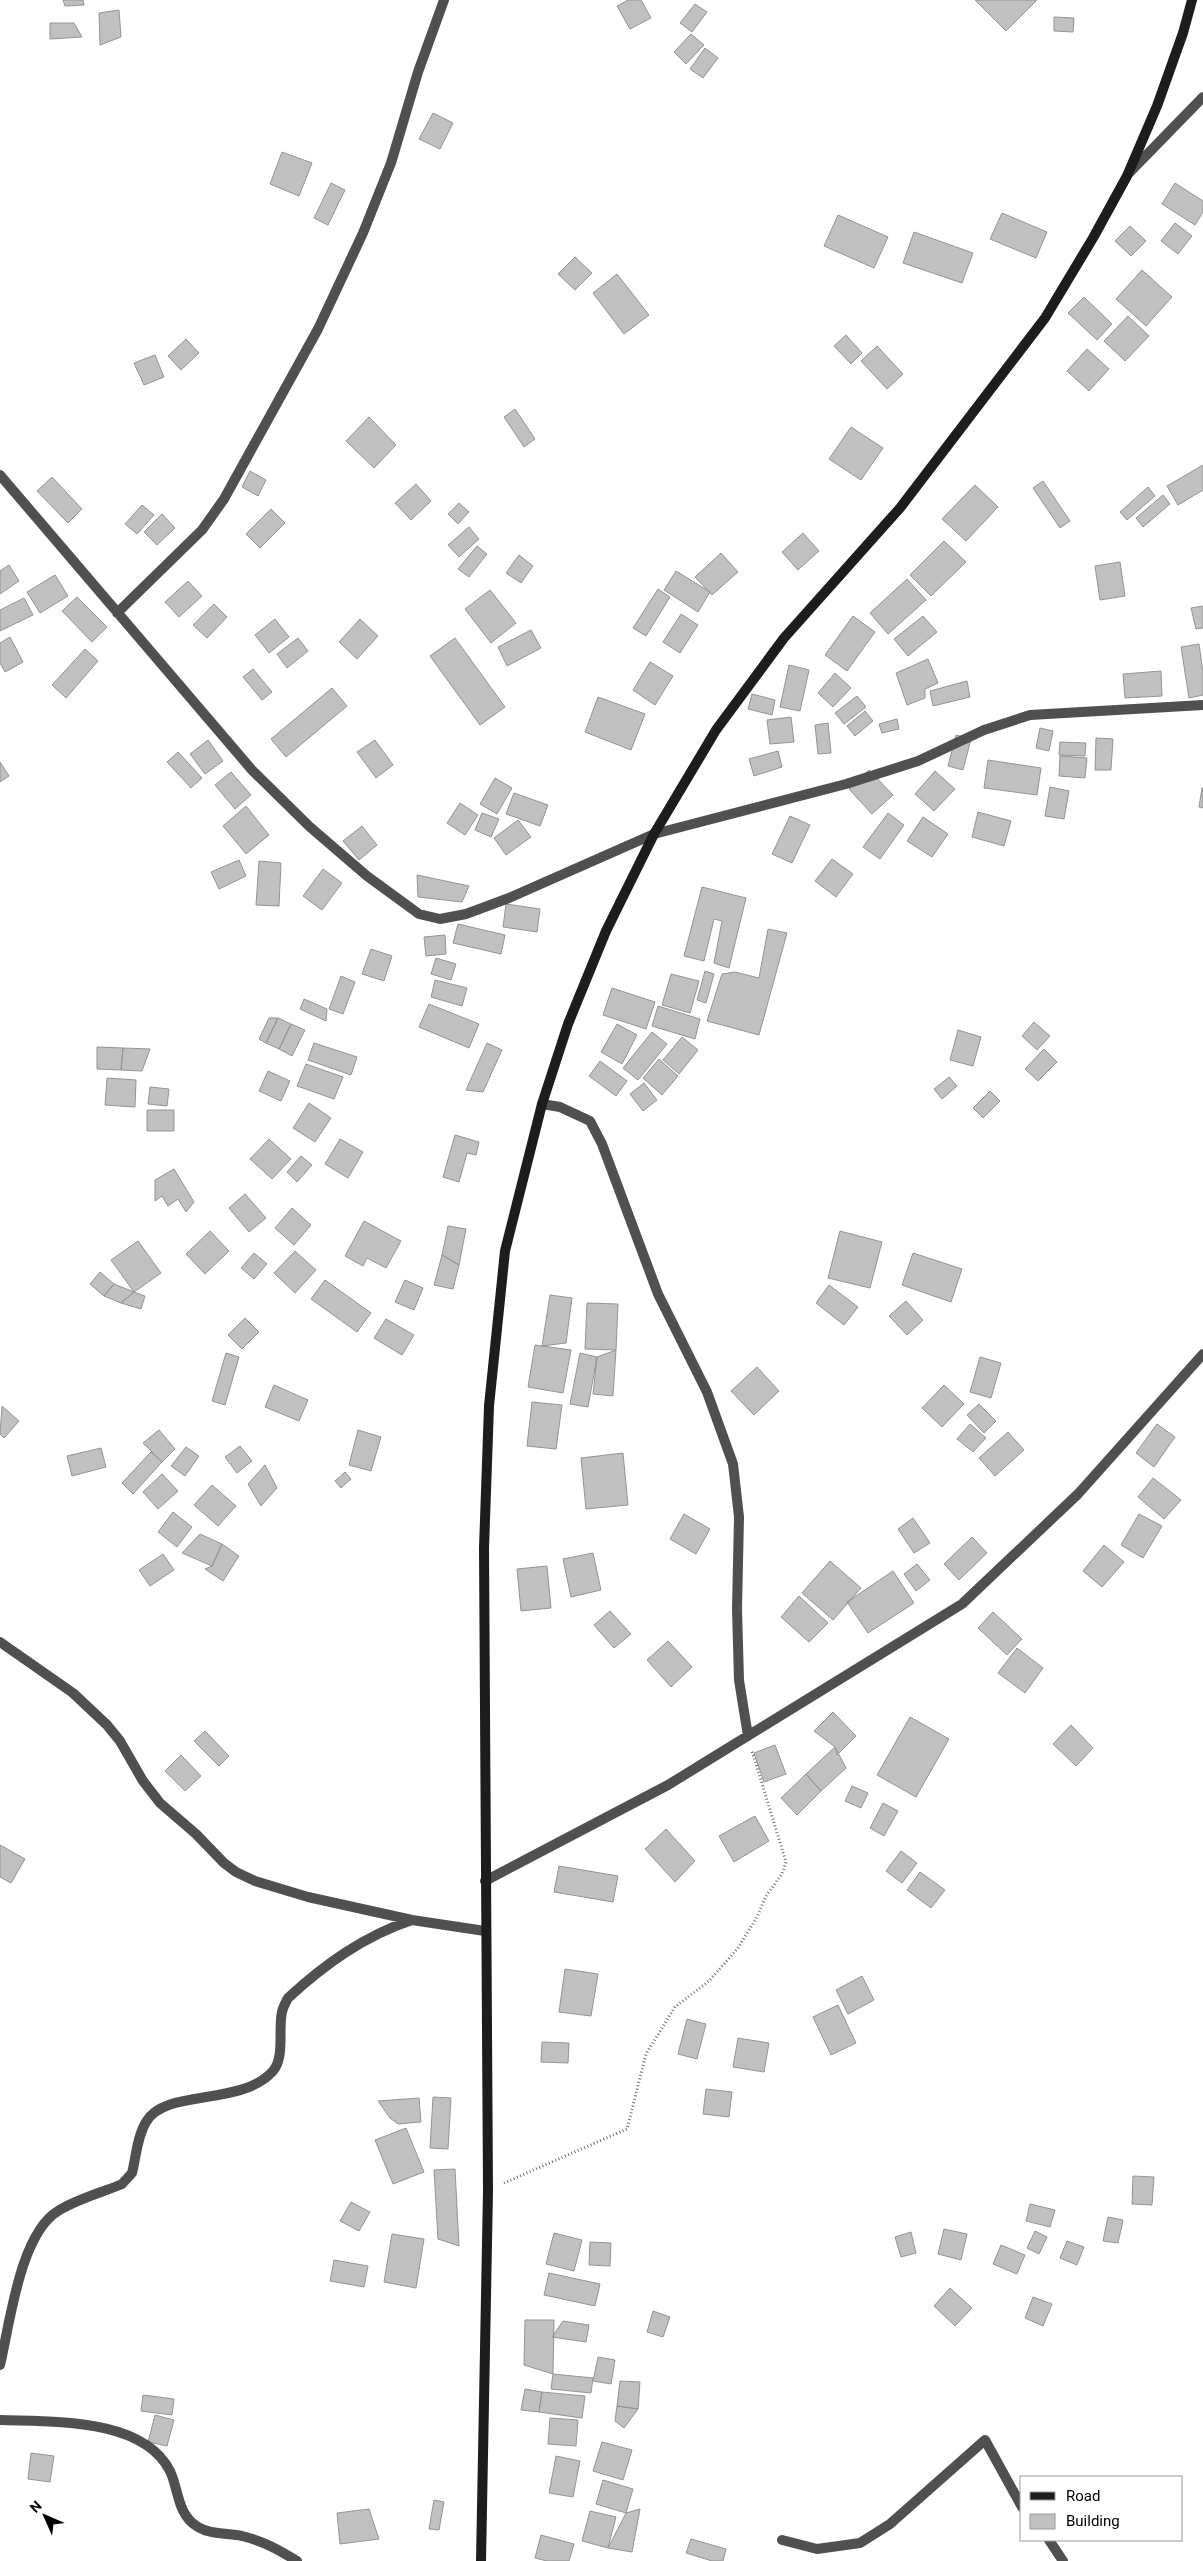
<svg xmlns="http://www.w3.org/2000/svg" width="1203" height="2561" font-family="Roboto,sans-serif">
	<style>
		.building { fill: #c0c0c0; stroke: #949494 }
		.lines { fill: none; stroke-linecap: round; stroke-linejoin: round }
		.path { stroke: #727272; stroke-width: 3; stroke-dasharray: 1 2.5; stroke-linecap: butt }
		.minor { stroke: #505050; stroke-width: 10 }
		.secondary { stroke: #1d1d1d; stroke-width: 10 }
	</style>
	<rect width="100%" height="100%" fill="#fff"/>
	<path class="building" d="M63,0H83L84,5L65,6Z
		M628,0H641L651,18L630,29L617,6Z
		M975,0H1037L1006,31Z
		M695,4L707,12L692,32L680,23Z
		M119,10L121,37L100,45L99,13Z
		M1054,17L1074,18L1073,32L1054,31Z
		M50,23H74L82,37L50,39Z
		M691,34L704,45L686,64L674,52Z
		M705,48L718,58L703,78L690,69Z
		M433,113L453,123L440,149L419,139Z
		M282,152L312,163L299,196L270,184Z
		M331,183L345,190L328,225L314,218Z
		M1175,183L1203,201V212L1195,225L1162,204Z
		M1002,213L1047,232L1036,258L990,239Z
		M838,215L888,237L874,268L824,246Z
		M1175,223L1192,236L1178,254L1161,241Z
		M1130,226L1146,241L1131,256L1115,241Z
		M914,232L973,253L962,283L903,263Z
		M575,257L592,273L575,290L558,274Z
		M1142,270L1172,297L1146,326L1116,299Z
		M617,274L649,315L624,334L593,293Z
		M1084,297L1112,324L1097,340L1068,313Z
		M1128,316L1149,336L1125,361L1104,341Z
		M846,335L862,353L851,364L834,346Z
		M186,339L199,353L181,370L168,356Z
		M877,346L903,374L887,389L861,361Z
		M1087,349L1109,369L1089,391L1067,371Z
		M155,355L164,377L144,385L134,363Z
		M515,409L535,439L524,447L504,417Z
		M369,417L396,445L374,468L346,441Z
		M851,427L883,448L861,480L829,459Z
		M1203,465V490L1178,505L1167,486Z
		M250,471L266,480L258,496L242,487Z
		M52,477L82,509L68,523L37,491Z
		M1043,481L1070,521L1060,528L1033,488Z
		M416,484L431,501L411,520L395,503Z
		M975,485L998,507L966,541L942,519Z
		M1148,487L1155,496L1127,520L1120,512Z
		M1163,495L1170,504L1143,527L1136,518Z
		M459,503L469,512L458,524L448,514Z
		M142,505L154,515L137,534L125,524Z
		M271,509L285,523L260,548L246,534Z
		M162,514L175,528L157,545L144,532Z
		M469,527L479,539L459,557L448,545Z
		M803,533L819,551L798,570L782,552Z
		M944,541L966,562L931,596L910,575Z
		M477,546L487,554L469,577L458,569Z
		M721,553L738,572L712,595L695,577Z
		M519,555L533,566L521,583L506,573Z
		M1120,562L1125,596L1100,600L1095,566Z
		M9,565L19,581L0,594V571Z
		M676,571L710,592L698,612L664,590Z
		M55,575L68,596L40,613L27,592Z
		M907,579L926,600L888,634L870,613Z
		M188,581L202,596L179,617L165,602Z
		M658,589L670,597L646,636L633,628Z
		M490,590L516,623L491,643L465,609Z
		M77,597L107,627L92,642L62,611Z
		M24,598L33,615L0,631V610Z
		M214,604L227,617L207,638L193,625Z
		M1203,606V628L1196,629L1191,608Z
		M681,614L698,625L680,653L663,642Z
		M853,616L875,632L847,671L825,655Z
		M923,616L937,632L908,656L894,639Z
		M275,619L289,637L269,653L255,635Z
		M360,619L378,636L357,659L339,642Z
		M531,630L541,648L507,666L498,647Z
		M10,637L23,662L5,672L0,663V643Z
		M298,638L308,651L287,668L277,654Z
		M455,638L505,707L480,725L430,656Z
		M1199,644L1203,672V695L1189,698L1181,647Z
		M85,649L98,661L66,698L52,685Z
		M928,659L938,683L925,689V698L907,705L896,673Z
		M650,662L673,676L655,705L633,690Z
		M789,665L809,670L800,711L780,707Z
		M253,669L272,692L262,700L243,677Z
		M1161,671L1162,696L1125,698L1123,674Z
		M835,673L851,688L833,707L818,693Z
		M967,681L970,697L933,706L930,691Z
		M332,688L347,706L286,757L271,739Z
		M752,694L775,700L772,715L748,709Z
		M857,696L866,707L844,724L835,713Z
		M598,697L645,714L631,750L585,732Z
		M865,711L873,721L855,736L847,726Z
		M791,717L794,742L770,744L767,720Z
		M897,719L899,729L882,733L879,724Z
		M828,723L831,753L818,754L815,725Z
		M1040,728L1053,731L1049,751L1036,748Z
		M956,735L971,739L963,770L948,766Z
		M1096,738L1113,739L1111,770H1095Z
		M208,740L223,761L205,774L190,754Z
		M375,740L393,765L376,778L357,752Z
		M1060,742L1086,743L1085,756L1059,755Z
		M778,751L782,767L754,776L749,759Z
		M178,752L202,778L191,788L167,762Z
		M1060,756L1087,758L1085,778L1059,776Z
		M988,760L1041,768L1037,795L984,788Z
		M0,762L9,776L0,782Z
		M869,770L893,795L872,814L849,789Z
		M935,771L955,789L934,811L915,794Z
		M231,772L251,795L235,809L215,785Z
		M495,778L512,788L497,814L480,804Z
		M1050,787L1069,791L1064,819L1045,816Z
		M1202,788H1203V808L1199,807Z
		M514,793L548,805L540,826L506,814Z
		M460,803L478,815L465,835L447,823Z
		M246,806L269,835L246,854L223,826Z
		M978,812L1011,821L1004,846L972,837Z
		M482,813L499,819L491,837L475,830Z
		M888,813L904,825L880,859L863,847Z
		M790,816L810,825L792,863L772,854Z
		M923,817L948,834L932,857L907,841Z
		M518,820L531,837L506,855L494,838Z
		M362,826L377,845L359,860L343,841Z
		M832,859L853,874L836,897L815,881Z
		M239,860L246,876L219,889L211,872Z
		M259,861L281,863L279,906L256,905Z
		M323,869L342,883L322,910L303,896Z
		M417,875L469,886L462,902L418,897Z
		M702,887L746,898L729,968L714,963L722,921L714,919L704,961L684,956Z
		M506,904L540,909L537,932L503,927Z
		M458,924L505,935L501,954L453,943Z
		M768,929L787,933L759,1035L707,1021L722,974L735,972L759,978Z
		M445,935L446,954L426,956L424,937Z
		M371,949L392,956L384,981L362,974Z
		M436,958L456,964L451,980L431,974Z
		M705,971L714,974L706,1003L697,1000Z
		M671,974L699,981L690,1013L662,1005Z
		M341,976L355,982L343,1014L329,1009Z
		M435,980L467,988L462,1006L431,997Z
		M612,988L655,1002L646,1029L603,1015Z
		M304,999L327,1009L326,1021L300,1009Z
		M429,1004L479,1024L469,1048L419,1027Z
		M658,1006L700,1019L695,1039L652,1026Z
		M269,1018H278L266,1043L259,1039Z
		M278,1018L291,1024L279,1049L266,1043Z
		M1034,1022L1050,1036L1037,1050L1022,1036Z
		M291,1024L305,1030L292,1056L279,1049Z
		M617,1024L637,1035L622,1064L601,1052Z
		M958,1030L981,1037L973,1066L950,1060Z
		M652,1032L667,1044L638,1080L623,1068Z
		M682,1037L698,1050L679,1074L663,1060Z
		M314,1043L357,1057L351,1075L308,1060Z
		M487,1043L502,1050L483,1092L466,1090Z
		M97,1047L123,1048L121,1070L97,1069Z
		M123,1048L150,1049L142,1071L121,1070Z
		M1044,1049L1057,1062L1038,1081L1025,1069Z
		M659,1059L678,1076L662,1095L643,1078Z
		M600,1061L627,1081L616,1096L589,1076Z
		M306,1064L343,1077L334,1099L297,1086Z
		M268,1071L290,1081L281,1101L259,1091Z
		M949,1077L957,1086L942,1099L934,1089Z
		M107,1078L136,1080L135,1107L105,1105Z
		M644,1083L657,1100L643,1111L630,1094Z
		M150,1087L169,1089L167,1106L148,1104Z
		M990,1091L1000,1101L983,1118L973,1108Z
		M309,1103L331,1118L315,1142L293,1128Z
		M147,1110H174V1131H147Z
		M455,1135L479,1142L476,1155L467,1153L459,1182L443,1177Z
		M269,1139L291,1159L272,1179L250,1159Z
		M340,1139L363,1152L348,1178L325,1164Z
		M301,1156L312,1165L297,1182L287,1172Z
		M174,1169L194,1202L186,1212L178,1199L168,1206L162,1196L155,1201V1180Z
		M245,1194L266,1218L249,1232L229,1208Z
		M292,1208L311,1225L294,1245L275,1228Z
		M364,1221L401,1241L386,1268L367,1258L363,1266L345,1256Z
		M448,1226L466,1229L459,1265L442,1255Z
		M210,1231L229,1251L205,1274L186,1254Z
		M840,1231L882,1242L870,1288L828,1278Z
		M138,1241L161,1273L134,1292L111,1260Z
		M295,1251L316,1270L295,1293L274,1273Z
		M254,1253L267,1264L254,1279L241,1268Z
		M913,1253L962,1269L951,1302L902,1285Z
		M442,1255L459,1265L453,1289L434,1285Z
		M100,1272L114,1284L104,1296L90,1284Z
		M325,1280L371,1313L357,1332L311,1299Z
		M405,1280L423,1288L414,1310L395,1302Z
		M114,1284L134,1292L121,1303L104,1296Z
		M829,1285L858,1307L844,1325L816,1303Z
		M134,1292L145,1296L141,1309L121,1303Z
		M550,1295L572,1298L566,1343L542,1346Z
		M906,1301L923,1320L907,1335L889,1316Z
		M587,1303L618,1304L616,1350L585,1349Z
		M245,1318L259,1332L242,1349L228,1335Z
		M386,1319L414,1335L402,1355L374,1338Z
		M535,1345L571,1350L563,1393L528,1387Z
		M616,1350L613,1396L593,1394L597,1357Z
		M226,1353L239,1357L225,1405L212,1401Z
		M580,1353L597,1357L588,1407L570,1404Z
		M980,1357L1001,1363L991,1398L970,1392Z
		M757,1367L779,1391L754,1415L731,1391Z
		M274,1385L308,1400L299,1421L265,1407Z
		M944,1385L964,1404L942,1427L922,1408Z
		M532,1402L562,1405L556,1449L527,1446Z
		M979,1404L996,1421L984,1433L967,1415Z
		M2,1406L19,1421L4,1438L0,1434Z
		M970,1424L986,1438L973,1452L957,1439Z
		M1157,1424L1175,1437L1154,1467L1136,1453Z
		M159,1430L175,1449L162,1462L143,1443Z
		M358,1430L381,1437L371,1471L349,1465Z
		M1008,1432L1024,1450L995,1476L979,1458Z
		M240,1446L252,1461L237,1473L225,1457Z
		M186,1447L199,1456L185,1476L171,1466Z
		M101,1448L106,1467L72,1476L67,1456Z
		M151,1452L162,1462L133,1494L122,1483Z
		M623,1453L628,1505L586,1509L581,1458Z
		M265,1465L277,1488L261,1506L248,1484Z
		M345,1472L351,1479L341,1488L335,1481Z
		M162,1474L178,1491L158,1509L143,1492Z
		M1153,1478L1181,1500L1164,1519L1138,1497Z
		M212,1485L236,1506L218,1526L194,1505Z
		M173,1512L192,1527L177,1547L158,1532Z
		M684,1514L710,1529L696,1554L670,1539Z
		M1139,1514L1162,1526L1143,1558L1121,1545Z
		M913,1518L930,1543L914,1553L898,1529Z
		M200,1534L222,1544L212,1566L182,1553Z
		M972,1537L987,1553L959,1580L944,1564Z
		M222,1544L239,1556L223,1581L205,1569L212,1566Z
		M1104,1545L1124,1562L1102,1587L1083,1571Z
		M593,1553L601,1590L571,1597L563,1559Z
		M163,1554L174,1570L150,1586L139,1570Z
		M830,1561L861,1588L833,1620L802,1593Z
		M917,1564L930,1580L916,1591L904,1574Z
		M547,1566L551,1608L521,1611L517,1569Z
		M893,1571L914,1603L868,1633L847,1602Z
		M799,1596L828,1623L809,1642L781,1617Z
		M610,1611L631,1634L614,1648L594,1625Z
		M993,1612L1022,1639L1007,1655L978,1628Z
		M668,1641L692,1667L671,1687L647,1660Z
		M1017,1648L1043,1668L1025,1693L998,1673Z
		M833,1712L856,1736L837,1755L835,1747L814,1731Z
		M910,1717L949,1739L916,1797L877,1775Z
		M1071,1725L1093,1748L1076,1766L1053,1744Z
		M205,1731L229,1756L219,1766L194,1741Z
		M775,1745L786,1774L764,1782L754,1753Z
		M835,1747L846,1768L821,1791L806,1774Z
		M181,1755L201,1776L185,1791L165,1771Z
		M806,1774L821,1791L797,1815L781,1798Z
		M852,1786L868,1793L861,1808L845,1801Z
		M883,1803L898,1811L884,1836L870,1828Z
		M755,1816L769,1841L734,1862L719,1836Z
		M666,1829L695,1861L675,1882L645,1849Z
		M0,1845L25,1859L11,1883L0,1877Z
		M901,1851L917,1863L902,1883L886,1871Z
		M559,1866L618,1876L613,1902L554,1892Z
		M920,1872L945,1890L931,1908L907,1890Z
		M565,1969L598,1974L591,2016L559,2012Z
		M862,1976L874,2000L848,2014L836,1990Z
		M838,2005L856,2043L831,2055L813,2017Z
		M687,2019L706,2024L697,2059L678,2054Z
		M738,2038L769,2043L764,2072L733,2067Z
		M542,2042L569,2043L568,2063L541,2062Z
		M706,2089L732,2092L729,2117L703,2114Z
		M433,2097L451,2098L448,2149L430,2148Z
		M419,2098L421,2122L398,2124L390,2118L378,2101Z
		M406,2128L424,2172L393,2184L375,2140Z
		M455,2169L459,2246L438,2239L434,2170Z
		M1133,2176L1154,2177L1152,2205L1132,2204Z
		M351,2202L370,2212L359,2231L340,2221Z
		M1030,2204L1055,2210L1050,2227L1026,2221Z
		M1108,2217L1123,2220L1118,2243L1103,2241Z
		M944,2229L967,2234L961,2260L938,2254Z
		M1035,2231L1047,2237L1039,2254L1027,2248Z
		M911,2232L916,2253L901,2257L895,2237Z
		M554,2233L582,2240L574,2271L546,2264Z
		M392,2234L424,2239L416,2288L384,2282Z
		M1067,2241L1084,2247L1077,2265L1060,2258Z
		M590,2242L611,2243L610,2266L589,2265Z
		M1001,2245L1025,2255L1017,2274L993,2264Z
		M334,2260L368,2266L364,2287L330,2281Z
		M549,2273L600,2284L595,2306L544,2295Z
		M950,2288L972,2308L955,2326L934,2306Z
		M1033,2297L1052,2304L1043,2326L1025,2318Z
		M653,2311L670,2317L663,2337L647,2332Z
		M525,2320H554L553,2374L524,2365Z
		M563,2321L589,2325L586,2342L552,2337Z
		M598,2357L615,2360L611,2384L593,2381Z
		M553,2374L593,2378L591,2393L551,2389Z
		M620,2381L640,2382L638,2409L617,2406Z
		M525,2389L542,2392L539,2412L521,2410Z
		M542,2392L585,2396L582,2418L539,2412Z
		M143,2395L174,2399L172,2415L141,2411Z
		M617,2406L638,2409L624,2428L615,2421Z
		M155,2415L174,2420L167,2446L148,2442Z
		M550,2418L578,2420L576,2446L548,2444Z
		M602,2442L632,2450L623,2480L593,2471Z
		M31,2453L54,2456L50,2482L28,2479Z
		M556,2456L580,2461L573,2497L549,2493Z
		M603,2480L633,2489L626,2513L596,2504Z
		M434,2500L444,2502L439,2530L429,2529Z
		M369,2509L379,2539L340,2544L337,2513Z
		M640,2509L632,2552L608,2548L626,2513Z
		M590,2511L616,2517L608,2548L582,2541Z
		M541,2535L574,2544L569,2561H547L535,2558Z
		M691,2539L726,2549L723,2561H712L686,2553Z"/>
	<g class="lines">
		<path class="path" d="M504,2183L627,2129L646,2054L675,2007L709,1981L738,1948L757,1917L766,1896L782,1874L786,1862L752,1751"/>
		<path class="minor" d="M1129,173L1203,97
			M0,475L252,770L310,827L367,876L419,914L440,919L466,914L509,898L654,834L846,784L918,761L984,730L1030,715L1203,705
			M117,613L202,530L224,499L318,329L363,233L391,163L418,72L444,0
			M542,1104L560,1107L590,1121L602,1144L658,1294L707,1392L733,1464L739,1517L737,1609L739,1680L748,1736
			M0,1642L73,1693L107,1725L120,1741L143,1781L160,1803L196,1834L224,1863L236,1872L255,1881L308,1897L412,1920L485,1931
			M485,1881L668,1785L962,1604L1078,1494L1203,1354
			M0,2365C10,2323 20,2234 58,2211C77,2199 101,2193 122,2184L132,2173C136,2157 137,2137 146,2122C165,2088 241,2107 273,2071C285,2057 278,2029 282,2012C283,2007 286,2002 288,1998C325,1964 364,1936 412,1920
			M0,2420C51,2422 143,2417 170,2471C179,2490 177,2515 198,2527C211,2535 228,2533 242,2536C263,2541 279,2550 297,2561
			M782,2540L817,2549L860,2543L890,2524L985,2440L1022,2507
			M1049,2540L1063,2561"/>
		<path class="secondary" d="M481,2561L488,2190L484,1548L489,1406L505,1251L542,1104L568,1024L606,931L654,834L716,730L784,638L900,508L1045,318L1093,238L1127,176L1157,106L1183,33L1192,0"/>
	</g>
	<rect x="1020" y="2476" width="162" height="65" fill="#ffffff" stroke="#999999"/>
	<rect x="1030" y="2492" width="25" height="8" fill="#1d1d1d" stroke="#999999"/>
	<text x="1066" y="2501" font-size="15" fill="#000000">Road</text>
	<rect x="1030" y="2514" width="25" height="15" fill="#c0c0c0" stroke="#999999"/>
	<text x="1066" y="2526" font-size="15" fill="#000000">Building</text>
	<g transform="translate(45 2516) rotate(315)" stroke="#ffffff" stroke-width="4" paint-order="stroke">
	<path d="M0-4L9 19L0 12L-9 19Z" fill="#000000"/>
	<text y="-8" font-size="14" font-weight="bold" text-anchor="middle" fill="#000000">N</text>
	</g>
</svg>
